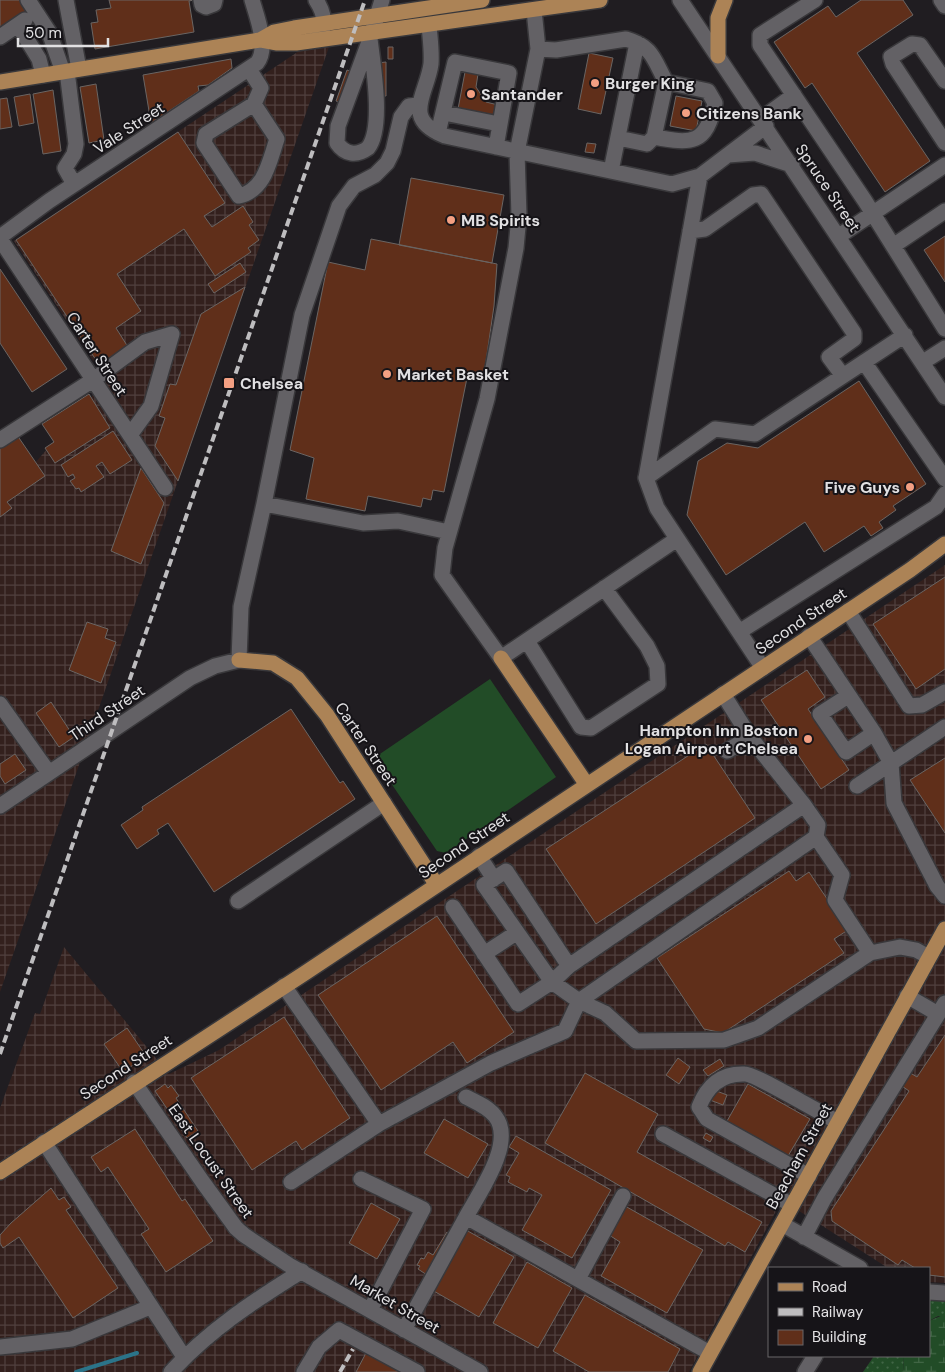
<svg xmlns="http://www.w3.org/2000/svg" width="945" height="1372" font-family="'DM Sans',sans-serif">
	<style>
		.industrial { fill: url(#industrial-grid) }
		.grass { fill: #224c27 }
		.wetland { fill: url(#wetland-marsh) }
		.park { fill: url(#park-dots) }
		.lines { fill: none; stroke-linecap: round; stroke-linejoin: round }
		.stream { stroke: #2b7489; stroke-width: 4 }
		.building { fill: #602f1a; stroke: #6a6563 }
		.minor-casing { stroke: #39383b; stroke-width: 18 }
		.major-casing { stroke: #39383b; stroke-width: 18 }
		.minor { stroke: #636165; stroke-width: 15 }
		.major { stroke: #ac8356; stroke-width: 15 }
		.rail { stroke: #bebdbf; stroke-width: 4; stroke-dasharray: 8 4; stroke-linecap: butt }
		.poi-dot { fill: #f39f82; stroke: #161418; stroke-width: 2 }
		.labels { text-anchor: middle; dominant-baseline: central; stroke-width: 4; stroke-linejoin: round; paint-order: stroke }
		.poi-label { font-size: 16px; font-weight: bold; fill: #e2e1e3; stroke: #161418; text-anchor: start }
		.street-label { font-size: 16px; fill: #e2e1e3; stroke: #161418 }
	</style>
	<defs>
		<pattern id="industrial-grid" width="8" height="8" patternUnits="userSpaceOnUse" patternTransform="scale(1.25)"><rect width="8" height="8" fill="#33201d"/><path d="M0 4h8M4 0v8" fill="none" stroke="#50403e"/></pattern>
		<pattern id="wetland-marsh" width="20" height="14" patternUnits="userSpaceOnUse" patternTransform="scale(1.25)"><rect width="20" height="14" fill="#224c27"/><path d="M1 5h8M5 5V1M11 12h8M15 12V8" fill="none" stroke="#426646"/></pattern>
		<pattern id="park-dots" width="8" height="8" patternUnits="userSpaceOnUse" patternTransform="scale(1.25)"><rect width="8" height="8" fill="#224c27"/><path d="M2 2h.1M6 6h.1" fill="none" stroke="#426646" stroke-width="1.8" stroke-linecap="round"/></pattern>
	</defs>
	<rect width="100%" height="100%" fill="#201d21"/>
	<path class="industrial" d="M329,47L0,992V504L106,380L14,241L299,51Z
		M945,565V1283L929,1282V1268H888L782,1200L689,1372H0V1108L35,1013L40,1014L64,947L169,1074L219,1050Z"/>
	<path class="grass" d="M490,679L556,777L446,853L437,851L374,758Z"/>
	<path class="wetland" d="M943,1315L945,1317V1372H903L904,1356H929V1321Z"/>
	<path class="park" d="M929,1287L945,1298V1317L938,1316L929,1321Z
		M874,1356H904L903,1372H863Z"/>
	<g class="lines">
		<path class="stream" d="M76,1372L137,1353"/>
	</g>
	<path class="building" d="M0,0H24L30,11L0,30Z
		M109,0H194L189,1L194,32L95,49L91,23L98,22L96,10L111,8Z
		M861,0H903L913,15L857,53L930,161L885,192L812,83L805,88L774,42L828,6L836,17Z
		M388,47H393V59H388Z
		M589,53L613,58L601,114L578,109Z
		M231,59L232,68L208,85L198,86L199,91L151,123L143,75Z
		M386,62V96H377V63Z
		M347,70L355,73L344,104L336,101Z
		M465,72L478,74L476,87L486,102L498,105L496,117L458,109Z
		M96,84L104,140L89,143L80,87Z
		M53,90L61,151L43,154L33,94Z
		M30,94L34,123L19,126L14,97Z
		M676,96L702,101L696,131L670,126Z
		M7,98L12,127L0,129V99Z
		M178,132L225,203L204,216L212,227L243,206L253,222L249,225L259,240L248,248L251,252L215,276L184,229L117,274L141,311L116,328L128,347L100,366L16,240Z
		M587,143L596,144L594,153L585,152Z
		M411,178L504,195L492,263L399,245Z
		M945,236V282L924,250Z
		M371,239L497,264L494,306L484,375L468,373L444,492L433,490L431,500L423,498L421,507L368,496L365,511L306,499L314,458L290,450L328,262L365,270Z
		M240,263L246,272L214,293L208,284Z
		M0,269L67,369L32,392L0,343Z
		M245,287L178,481L155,446L165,418L159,416L170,384L176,385L201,314Z
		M859,381L926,484L893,506L896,510L879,522L883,528L871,536L864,526L824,552L805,522L726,575L687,515L698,461L727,443L758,448Z
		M89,394L110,428L55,463L45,448L54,442L42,424Z
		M113,431L132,460L110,474L102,462L96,466L104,477L81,492L79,488L76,489L70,481L75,478L73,474L68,477L61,465Z
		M17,435L45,476L7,502L12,508L0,517V447Z
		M141,468L164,503L141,564L111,551Z
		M945,577V669L916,689L873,624Z
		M87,622L108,629L105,638L116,642L101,683L69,670Z
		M807,670L825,697L808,709L849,770L821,789L761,700Z
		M51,702L74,737L59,747L36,713Z
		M291,709L340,783L343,781L355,799L214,892L168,823L157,830L159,834L137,849L121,825L143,810L142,807Z
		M706,744L755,818L596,924L546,849Z
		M15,754L26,770L5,784L0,776V764Z
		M945,758V833L910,780Z
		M789,871L796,881L809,872L848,930L834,939L844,953L723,1033L704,1029L657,958Z
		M437,916L514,1032L467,1063L453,1042L381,1090L318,995Z
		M284,1017L350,1118L302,1150L296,1141L252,1170L191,1078Z
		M127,1028L146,1056L123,1072L104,1044Z
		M945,1035V1277L929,1275V1268H915L902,1260L898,1265L832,1221L831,1211L909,1091L899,1084L907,1071L917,1077Z
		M678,1058L690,1067L679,1084L666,1075Z
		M720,1059L724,1066L708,1076L703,1070Z
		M585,1073L658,1114L637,1152L762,1222L745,1252L728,1242L725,1246L545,1143Z
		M165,1084L168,1088L171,1085L179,1096L176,1098L198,1131L187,1138L155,1091Z
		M748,1084L810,1119L788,1156L727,1121Z
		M714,1090L727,1095L723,1105L710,1100Z
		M444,1119L488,1144L468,1178L424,1153Z
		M135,1129L182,1201L185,1199L213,1241L166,1272L141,1234L149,1229L108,1167L101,1172L91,1157Z
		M706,1133L713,1137L710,1142L703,1138Z
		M516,1136L611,1190L572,1258L522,1230L542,1195L529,1188L527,1192L508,1182L510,1177L506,1175L519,1153L509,1147Z
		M51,1188L59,1200L64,1197L71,1207L66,1210L118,1288L73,1318L19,1237L3,1248L0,1243V1235L11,1223Z
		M371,1203L400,1219L377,1259L349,1243Z
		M625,1206L703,1250L667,1313L601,1276L620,1242L609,1235Z
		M466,1230L514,1257L479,1317L432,1290Z
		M447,1232L451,1235L427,1275L418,1269L420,1266L417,1265L421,1258L424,1259L428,1252L433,1255Z
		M527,1262L572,1288L538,1348L493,1323Z
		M585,1295L680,1349L668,1372H589L553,1351Z
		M366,1353L401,1372H356Z"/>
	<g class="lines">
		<defs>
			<path id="minor" d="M28,0L49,32L63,72
				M66,0L79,69
				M201,0L202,5L206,7L214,4L215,0
				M316,0C322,9 326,21 322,31L317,33
				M680,0L945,397
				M815,0L760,35V45L865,201L945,329
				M941,0L945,6
				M534,10L538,49L517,152L519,216L516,248L487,399L445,548L442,575L501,658L677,539
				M18,25L39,59L43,75
				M429,25C430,38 432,51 431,64C427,94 401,119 445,136L672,184L700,176L766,126
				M0,37L25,20
				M370,39C373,64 384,128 368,148C357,156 345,155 337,143L338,126L370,39L382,0
				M538,49L556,50L626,39C653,47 653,58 666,82L708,91L715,103C706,145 692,144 654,137L647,144L618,138
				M249,69L261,88L254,104L206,134L204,143L239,196C265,190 269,162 277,139L254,104
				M67,71L76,144L74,154L65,168L74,184
				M945,81L920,45L912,44L891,57L893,64L945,143
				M444,113L499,124
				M761,119L794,95
				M438,133L455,62L509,73L496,147
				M654,137L666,82
				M728,155L755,153L792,165
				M611,171L637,43
				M690,231L705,229L753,195L761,194L854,333V339L829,357L843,376
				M839,236L945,165
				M0,237L49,201L257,63C269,48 257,17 252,0
				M0,239L165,488
				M893,246L945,211
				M864,362L945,479
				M923,362L945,348
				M0,440L93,380L145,342L172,334L151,406L130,435
				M646,478L700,176
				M264,504L363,523L398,521L449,532
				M848,611L909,706L922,705L945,692
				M739,632L936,507L945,494
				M809,636L874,733L846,752L820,714L848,696
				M527,641L581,727L591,728L658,684L657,666L647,646L604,588
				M763,668L657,508L646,478L715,429L755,434L905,335
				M723,694L750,737L804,805L569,966L506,871L484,885L552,982L579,1001L605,1013L636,1041L724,1040L758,1028L870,953L900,947L916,950L929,957
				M0,704L49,773
				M874,733L891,763L894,803L937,886L945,896
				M727,751L750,737
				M857,786L945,727
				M804,805L818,825L816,837
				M0,806L190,678L215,666L239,660L241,607L264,504L302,315L339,206L354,186L375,175L387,163L393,151L401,117L409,106L418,105
				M479,856L494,879
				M238,901L384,803
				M453,907L518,1004L552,982L569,966
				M484,954L516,933
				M284,986L379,1124L291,1182
				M907,996L938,1014
				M134,1082L202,1181L236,1228L244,1235L289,1265L480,1372
				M466,1097C476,1102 488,1107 495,1116C516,1142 479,1193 466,1217
				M379,1124L491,1063L565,1031L579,1001L816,837L842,875L835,900L870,953
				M663,1134L792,1205
				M44,1142L184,1357
				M809,1176L707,1119L699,1107C707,1086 721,1073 745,1074C755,1074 824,1115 838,1122
				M361,1179L423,1209L370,1310
				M782,1224L860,1268
				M804,1237L824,1199L945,1003
				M578,1279L623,1196
				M929,1292L945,1293
				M404,1330L466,1217L710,1353
				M0,1347L72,1339L150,1307
				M171,1372C208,1331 255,1300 302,1271
				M304,1372L319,1347L339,1330L417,1372
				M805,1372L815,1356"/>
			<path id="major" d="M260,40L276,43H296L600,0
				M718,56V18L725,0
				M0,82L260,40L274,32L294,28L482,0
				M501,658L587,785
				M239,660L273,663L297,678L327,715L436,884
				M0,1172L305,973L910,570L945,544
				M700,1372L945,929"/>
		</defs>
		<use href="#minor" class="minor-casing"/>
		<use href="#major" class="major-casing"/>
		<use href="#minor" class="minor"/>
		<use href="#major" class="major"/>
		<path class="rail" d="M0,1054L365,0
			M340,1372L353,1349"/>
	</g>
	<g class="poi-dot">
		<circle cx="595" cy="83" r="5"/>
		<circle cx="471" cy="94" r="5"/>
		<circle cx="686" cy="113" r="5"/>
		<circle cx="451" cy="220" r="5"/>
		<circle cx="387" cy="374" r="5"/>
		<rect x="223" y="377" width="12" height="12" rx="2.5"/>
		<circle cx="910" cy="487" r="5"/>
		<circle cx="808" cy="739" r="5"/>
	</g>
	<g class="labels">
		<g class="poi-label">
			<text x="605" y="83">Burger King</text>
			<text x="481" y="94">Santander</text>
			<text x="696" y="113">Citizens Bank</text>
			<text x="461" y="220">MB Spirits</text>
			<text x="397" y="374">Market Basket</text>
			<text x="240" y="383">Chelsea</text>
			<text x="900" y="487" text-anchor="end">Five Guys</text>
			<text x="798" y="730" text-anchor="end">Hampton Inn Boston<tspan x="798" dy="18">Logan Airport Chelsea</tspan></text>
		</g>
		<g class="street-label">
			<text transform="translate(129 128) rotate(-33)">Vale Street</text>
			<text transform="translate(828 188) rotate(56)">Spruce Street</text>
			<text transform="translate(97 354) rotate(57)">Carter Street</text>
			<text transform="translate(801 621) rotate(-34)">Second Street</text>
			<text transform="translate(107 713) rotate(-34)">Third Street</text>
			<text transform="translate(366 744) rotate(56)">Carter Street</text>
			<text transform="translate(464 845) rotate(-34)">Second Street</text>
			<text transform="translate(126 1067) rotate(-33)">Second Street</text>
			<text transform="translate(799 1156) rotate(-61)">Beacham Street</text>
			<text transform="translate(211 1161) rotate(55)">East Locust Street</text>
			<text transform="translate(395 1304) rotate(30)">Market Street</text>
		</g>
	</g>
	<rect x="768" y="1267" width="162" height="90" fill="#161418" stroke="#686669"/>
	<rect x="778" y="1283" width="25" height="8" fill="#ac8356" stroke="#686669"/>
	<text x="812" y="1292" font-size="15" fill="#e2e1e3">Road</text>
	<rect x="778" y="1308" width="25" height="8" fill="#bebdbf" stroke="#686669"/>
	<text x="812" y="1317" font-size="15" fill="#e2e1e3">Railway</text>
	<rect x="778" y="1330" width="25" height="15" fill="#602f1a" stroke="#686669"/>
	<text x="812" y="1342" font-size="15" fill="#e2e1e3">Building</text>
	<path d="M18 38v8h90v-8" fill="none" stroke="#e2e1e3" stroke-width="2.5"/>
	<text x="25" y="38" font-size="15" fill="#e2e1e3" stroke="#161418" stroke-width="4" paint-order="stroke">50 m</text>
</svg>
